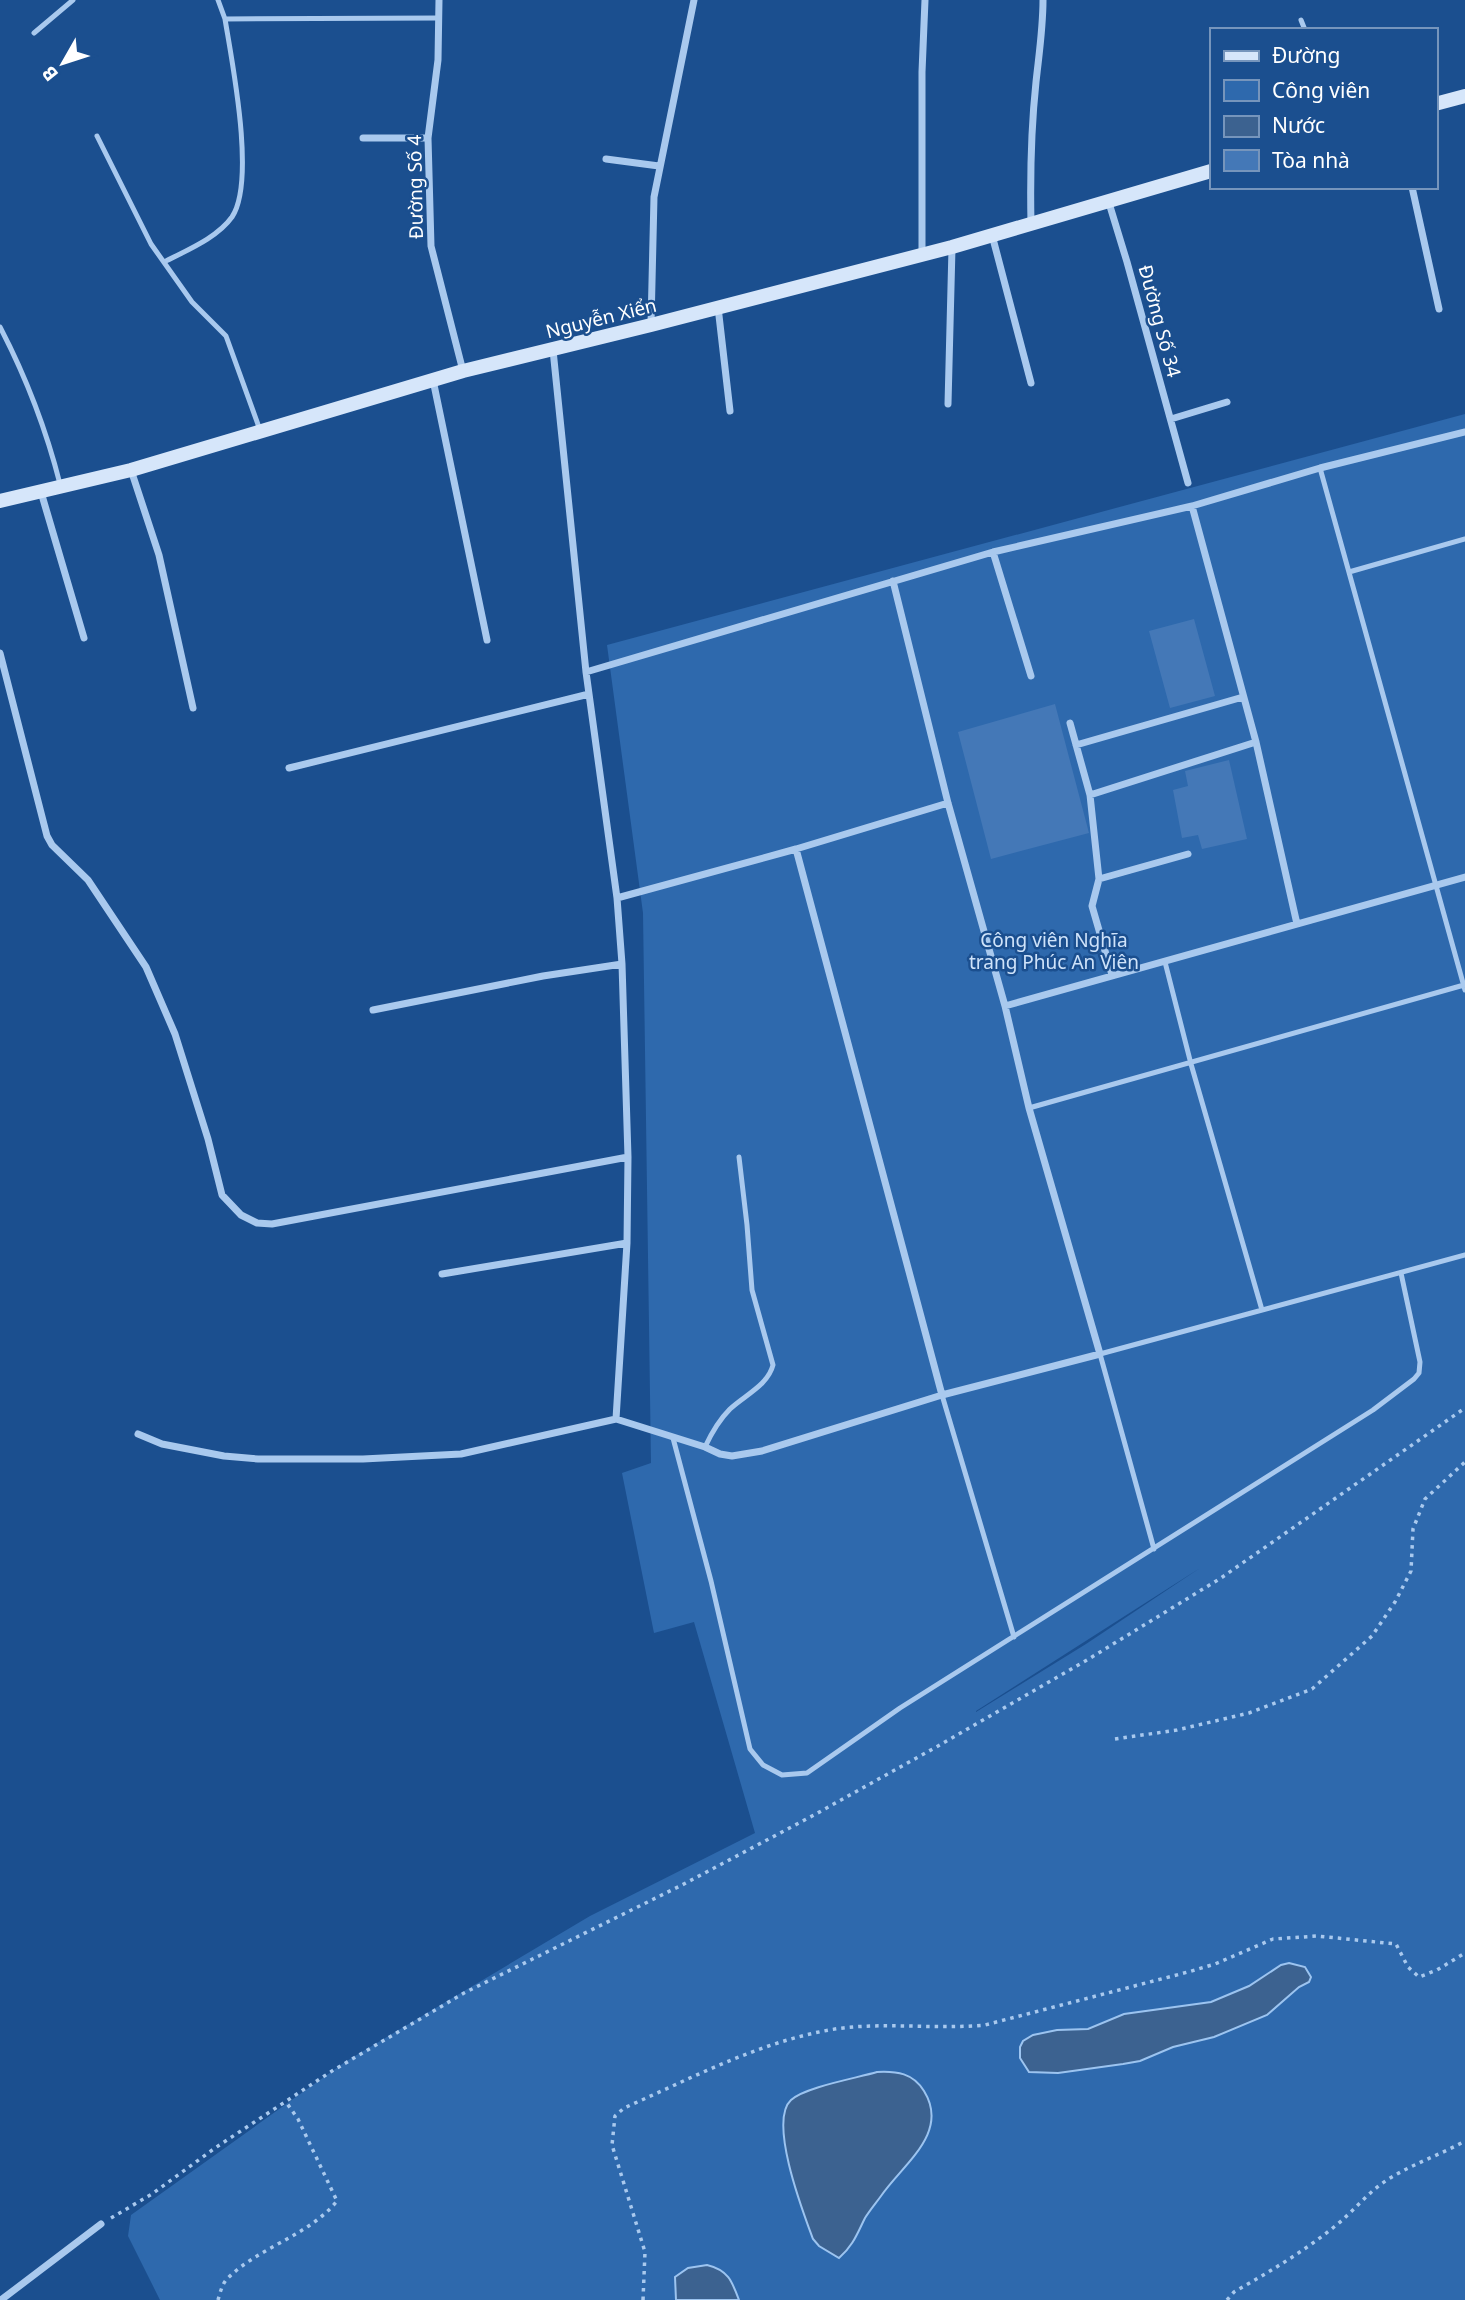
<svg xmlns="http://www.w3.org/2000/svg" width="1465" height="2300" font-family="'Noto Sans',sans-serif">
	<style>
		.green { fill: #2e69ad; fill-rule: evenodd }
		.water { fill: #3c6290; stroke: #9cc4f0; stroke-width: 2 }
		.building { fill: #4478b7 }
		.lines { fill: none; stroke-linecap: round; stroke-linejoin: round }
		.path { stroke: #a9c9ee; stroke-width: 3.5; stroke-dasharray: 3.5 5; stroke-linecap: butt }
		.lane { stroke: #a9c9ee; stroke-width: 5 }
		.street { stroke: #a9c9ee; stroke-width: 7 }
		.secondary { stroke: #d6e6fa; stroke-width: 14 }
		.labels { text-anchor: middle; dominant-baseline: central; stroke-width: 5; stroke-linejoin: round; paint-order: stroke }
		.street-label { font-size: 19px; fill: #fff; stroke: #1b4f8f }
		.park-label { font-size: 19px; fill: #cfe3fa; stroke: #1b4f8f }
	</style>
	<rect width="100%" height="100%" fill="#1b4f8f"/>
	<path class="green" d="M1465,414V2300H160L128,2236L131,2215L345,2062L590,1916L755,1833L694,1622L654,1633L622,1473L651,1463L643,913L607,645ZM1200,1568L1086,1644L976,1712V1711Z"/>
	<path class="water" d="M1289,1963L1305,1967L1311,1977L1309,1982L1299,1987L1267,2015L1214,2037L1173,2047L1140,2061L1123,2064L1058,2073L1029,2072L1020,2058V2047L1023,2041L1033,2035L1057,2030L1088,2029L1124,2014L1211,2002L1249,1986L1281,1965Z
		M877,2072C897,2071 913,2073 924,2091C950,2133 903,2164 881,2196C876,2203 870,2210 865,2218C857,2234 853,2246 839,2258L819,2246L813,2239C803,2212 768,2121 791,2100C805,2087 857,2078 877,2072Z
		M707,2265C728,2270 732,2281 739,2300H676L675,2277L688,2268Z"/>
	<path class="building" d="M1194,619L1215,696L1170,708L1149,631Z
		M1055,704L1089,833L991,859L958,732Z
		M1229,760L1247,839L1202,849L1198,835L1182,838L1173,790L1188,786L1185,771Z"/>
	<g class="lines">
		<path class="path" d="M1115,1739L1177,1730L1249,1713L1312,1689L1372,1636L1395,1602L1411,1571L1413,1529L1425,1499L1465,1462
			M111,2218L152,2194L215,2148L332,2071L464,1993L682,1885L814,1815L938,1746L1087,1660L1221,1578L1465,1408
			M218,2300C220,2293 222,2285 226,2280C256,2248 309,2236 337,2201L298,2119L286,2102
			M643,2300L645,2252L612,2145L615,2116L624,2108C690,2079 757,2043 829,2030C880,2021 933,2030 985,2025L1188,1972L1215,1964L1273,1939L1317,1936L1396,1944L1408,1967L1419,1977L1437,1970L1465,1953
			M1227,2300L1234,2292C1269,2272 1303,2252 1334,2227C1353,2212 1367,2193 1387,2180C1412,2164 1440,2155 1465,2141"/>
		<path class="lane" d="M218,0L225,19L439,18
			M1301,20L1305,30
			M34,33L73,0
			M97,136L151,244L192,302L226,336L260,430
			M164,262C187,250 217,238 232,217C256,181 232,62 225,19
			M0,327C26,377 46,429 60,484
			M1320,468L1465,990
			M1349,572L1465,539
			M1165,962L1191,1064L1262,1310
			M1029,1108L1464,985
			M942,1395L1014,1637
			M673,1438L711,1581L750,1749L763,1765L782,1775L807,1773L900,1708L1373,1410L1414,1379L1419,1373L1420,1362L1401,1273
			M705,1447C712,1432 719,1420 730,1409C745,1395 768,1385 773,1365L752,1290L747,1225L739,1157
			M1154,1549L1100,1354L1465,1255"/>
		<path class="street" d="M439,0L438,60L428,138L431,246L463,371
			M363,138H428
			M606,159L659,166
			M1412,187L1439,309
			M1109,203L1127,262L1188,483
			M1031,224C1030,176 1031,129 1036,82C1039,54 1043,28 1043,0
			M992,235L1031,383
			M922,254V72L925,0
			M718,307L730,411
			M651,324L654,197L694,0
			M433,380L487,640
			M948,404L952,248
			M1171,419L1227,402
			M131,470L159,555L193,708
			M41,492L84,638
			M1192,506L1256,742L1297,924
			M993,552L1031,676
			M0,653L47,836L52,845L88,880L146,967L175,1034L208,1139L222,1195L241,1215L257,1223L272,1224L628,1157
			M586,672L993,552L1192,506L1320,468L1465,432
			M1070,723L1090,795L1099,879L1092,906L1112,975
			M1076,745L1243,697
			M289,768L589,694
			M1090,795L1256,742
			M796,849L942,1395
			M1099,879L1188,854
			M617,898L796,849L948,803
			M1005,1006L1465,877
			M373,1010L543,976L622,964
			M442,1274L627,1243
			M616,1419L705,1447L720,1454L732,1456L762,1451L942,1395L1100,1354L1029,1108L1005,1006L948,803L893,581
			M138,1434L162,1444L224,1456L258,1459H363L461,1454L616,1419L627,1243L628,1157L622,964L617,898L586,672L553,350
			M1,2300L101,2224"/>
		<path class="secondary" d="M1435,104L1465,96
			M0,501L131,470L463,371L651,325L952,247L1211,171"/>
	</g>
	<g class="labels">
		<g class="street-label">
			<text transform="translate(415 187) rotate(-91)">Đường Số 4</text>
			<text transform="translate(601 318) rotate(-14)">Nguyễn Xiển</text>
			<text transform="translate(1160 321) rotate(75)">Đường Số 34</text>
		</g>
		<g class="park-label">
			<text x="1054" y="940">Công viên Nghĩa<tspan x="1054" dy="22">trang Phúc An Viên</tspan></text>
		</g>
	</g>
	<rect x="1210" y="28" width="228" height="161" fill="#1b4f8f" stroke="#7695bc" stroke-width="2"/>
	<rect x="1224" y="51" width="35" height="10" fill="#d6e6fa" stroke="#7695bc" stroke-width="2"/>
	<text x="1272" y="63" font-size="21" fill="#ffffff">Đường</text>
	<rect x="1224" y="80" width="35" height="21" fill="#2e69ad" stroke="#7695bc" stroke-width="2"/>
	<text x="1272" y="98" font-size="21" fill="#ffffff">Công viên</text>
	<rect x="1224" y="116" width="35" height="21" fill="#3c6290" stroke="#7695bc" stroke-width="2"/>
	<text x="1272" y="133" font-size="21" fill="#ffffff">Nước</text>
	<rect x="1224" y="150" width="35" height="21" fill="#4478b7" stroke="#7695bc" stroke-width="2"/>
	<text x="1272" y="168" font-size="21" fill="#ffffff">Tòa nhà</text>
	<g transform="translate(63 63) rotate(231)" stroke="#1b4f8f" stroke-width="5" paint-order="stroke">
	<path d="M0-5L12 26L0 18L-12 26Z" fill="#ffffff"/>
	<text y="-10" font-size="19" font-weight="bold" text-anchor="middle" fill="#ffffff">B</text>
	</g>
</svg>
